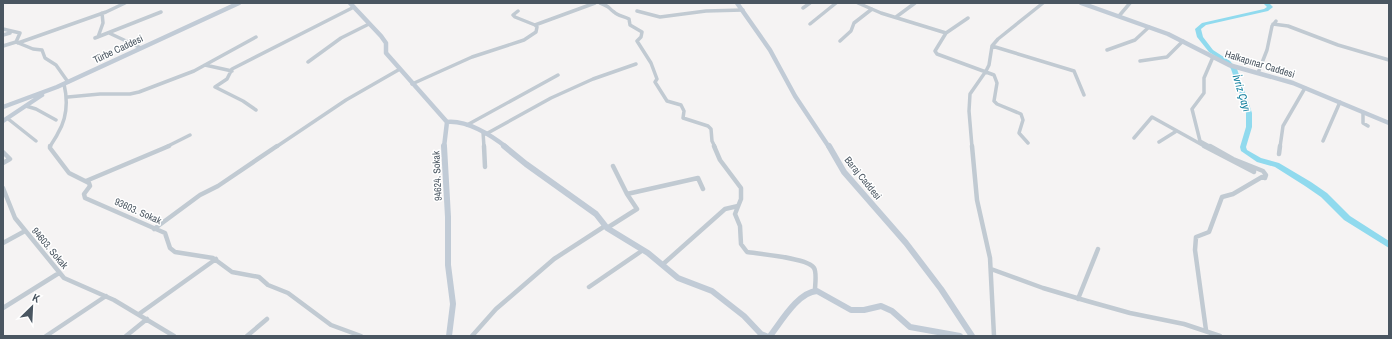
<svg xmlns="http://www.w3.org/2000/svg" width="1392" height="339" font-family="'Archivo Narrow',sans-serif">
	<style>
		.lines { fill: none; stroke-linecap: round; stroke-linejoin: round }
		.river { fill: #90daee; fill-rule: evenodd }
		.street-far1 { stroke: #c1cad2; stroke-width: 3.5 }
		.street { stroke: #c1cad2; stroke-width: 4.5 }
		.secondary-far1 { stroke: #c1cbd6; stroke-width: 4.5 }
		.secondary { stroke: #c1cbd6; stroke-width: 6 }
		.labels { text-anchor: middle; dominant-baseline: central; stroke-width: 3; stroke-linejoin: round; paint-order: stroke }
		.street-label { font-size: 10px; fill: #4a5661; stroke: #fff }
		.water-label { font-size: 11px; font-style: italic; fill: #0c7c9b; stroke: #fff }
	</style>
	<rect width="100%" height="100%" fill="#f5f3f3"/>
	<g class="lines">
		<path class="river" d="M1263,3H1269L1273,7L1268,11L1206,25L1201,29L1203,37L1213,50L1230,61L1237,69L1252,113V127L1246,147L1247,150L1261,158L1279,163L1311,182L1327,193L1350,216L1389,241V248L1344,220L1321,197L1305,186L1275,167L1257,162L1241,151L1240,147L1246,127V113L1231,69L1226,63L1209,52L1197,37L1195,29L1202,23L1264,9L1267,7Z"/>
		<path class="street-far1" d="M600,3C611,7 607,7 614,12C618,16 624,16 629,19L630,25L642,32L641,37L637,41L651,63L657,79L655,82L667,101L681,105L684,111L683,118L708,126L711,129L712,141L715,147
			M858,3L881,13L946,33L935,51L937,54L994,75L997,83L994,101L997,104L1021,114L1023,120L1019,133L1028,143
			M803,8L810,3
			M518,11L513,15L515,17L535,25
			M637,11L660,17L706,11L743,10
			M1119,16L1130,3
			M896,17L915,3
			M810,24L836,3
			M1273,24L1288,26L1338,45L1389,60
			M3,29L20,33L16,42L33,49L42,50L45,58L56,65L68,82
			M109,33L141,48
			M946,33L968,18
			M3,35L10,33
			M98,37L103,23L102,13
			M95,38L161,12
			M840,41L851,31L854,23L872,9
			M18,43L106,12L125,3
			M3,46L16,42
			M992,46L1074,71L1084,95
			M1107,50L1135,40L1149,27
			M1140,61L1167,57L1183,41
			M308,62L341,38L369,24
			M205,65L232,71
			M1258,73L1267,50L1272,26L1276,21
			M412,84L472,57L524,40L536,32L537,27L535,25L595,3
			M68,97L100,94H130L139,92L194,71L256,37
			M26,106L36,109L56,120
			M256,110L243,101L215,87L227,79L232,69L354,7
			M1363,112V123L1368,126
			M7,118L36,141
			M467,125L558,75
			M483,132L484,147
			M486,134L551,98L593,79L636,64
			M1134,138L1152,117L1206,147
			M1323,141L1340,102
			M1159,142L1175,132
			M50,147C52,142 56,138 58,133C67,118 68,101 64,84
			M166,147L190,135
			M276,147L346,100L400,69
			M972,147L969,111L970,94L986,71L989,65L992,46L998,39L1043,3
			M1211,147L1200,141L1192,109L1204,93V78L1213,57
			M1280,147L1283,126L1305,88"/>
		<path class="street" d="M50,146V148L69,173L89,183L90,186L84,194L85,198L165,233L170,248L175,252L213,258L232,272L259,277L268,285L288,293L331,325L361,336
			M484,146L485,167
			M714,146L720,160L741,188V199L735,214L740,226L741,244L747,252C760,254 809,258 814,268C817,273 815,284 815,290
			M972,146L977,200L990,258L994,336
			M1204,146L1254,172
			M3,152L10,159L3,163
			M1279,154L1280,146
			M86,181L169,146
			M3,188L15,218L64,278L114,300L174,336
			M627,194L698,178L703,189
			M607,228L637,209L627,194L613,166
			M154,229L200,195L218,186L277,146
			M3,243L25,231
			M662,265L725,209L738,206
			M991,269L1043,288L1087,301L1130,313L1184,324L1220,336
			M589,287L643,250
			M1078,299L1098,249
			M3,308L59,273
			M139,314L216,259
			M1206,330L1195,250L1196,237L1209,232L1222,197L1233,194L1262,177L1265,178L1266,175L1263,171L1233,159L1210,146
			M46,336L106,296
			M126,336L147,319
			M247,336L267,319
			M472,336L496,309L554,259L605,226"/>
		<path class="secondary-far1" d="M350,3L381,36L386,43V53L447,122L444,147
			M737,3L770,50L795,96L829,147
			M1081,3L1168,34L1229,65L1293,83L1389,123
			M3,107L57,87L239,3
			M3,121L42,95
			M447,122C467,120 491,135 506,147"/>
		<path class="secondary" d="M444,146L448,217V265L453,304L449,336
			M504,146L526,164L596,214L607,228L648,253L678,278L712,291L744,316L761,334L766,336
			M829,146L844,172L906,243L941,289L972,336
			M770,336C781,322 798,292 817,291L851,310H864L881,306L892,311L910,327L960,336"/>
	</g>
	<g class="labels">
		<g class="street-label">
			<text transform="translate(118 49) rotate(-25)">Türbe Caddesi</text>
			<text transform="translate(1260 64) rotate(17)">Halkapınar Caddesi</text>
			<text transform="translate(437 176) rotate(-93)">94624. Sokak</text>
			<text transform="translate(863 178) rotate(51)">Baraj Caddesi</text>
			<text transform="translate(138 211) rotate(24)">93603. Sokak</text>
			<text transform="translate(50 248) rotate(50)">94603. Sokak</text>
		</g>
		<g class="water-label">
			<text transform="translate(1242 93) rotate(73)">İvriz Çayı</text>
		</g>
	</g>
	<rect width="1392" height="339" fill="none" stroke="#4a5661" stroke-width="8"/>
	<g transform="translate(32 307) rotate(24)" stroke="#ffffff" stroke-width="3" paint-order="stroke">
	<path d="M0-3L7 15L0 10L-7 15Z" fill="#4a5661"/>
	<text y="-6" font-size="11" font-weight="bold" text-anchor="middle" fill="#4a5661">K</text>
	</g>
</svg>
